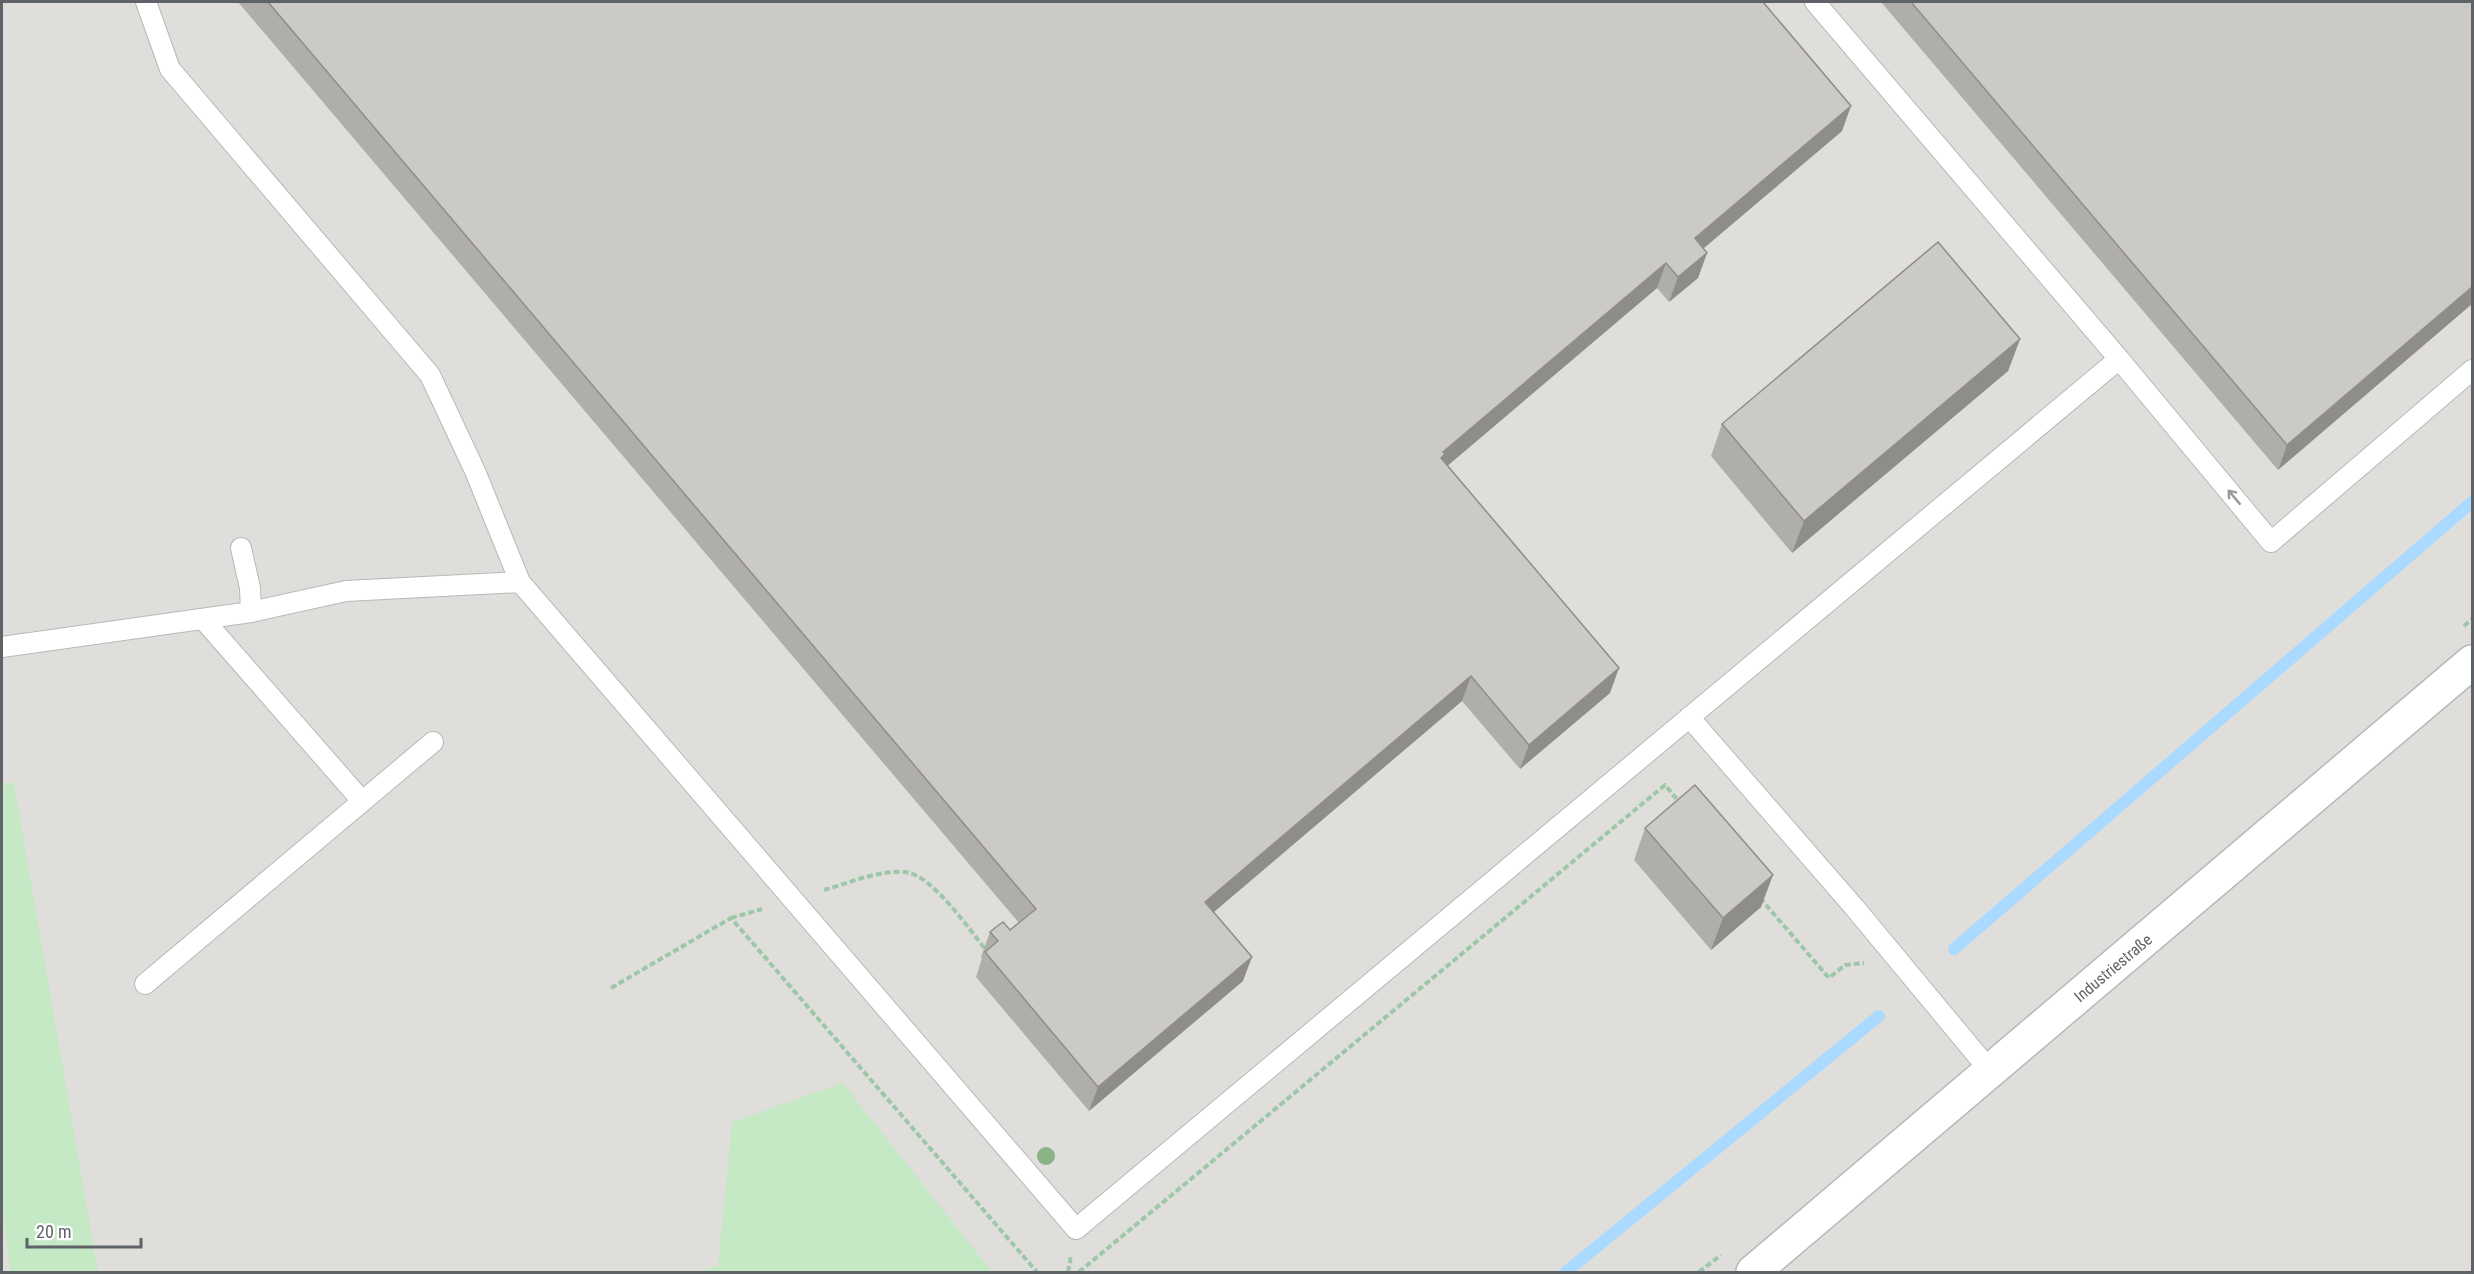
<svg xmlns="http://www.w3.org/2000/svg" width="2474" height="1274" font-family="'Roboto Condensed',sans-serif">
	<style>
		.industrial { fill: #e0deda }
		.green { fill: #c5e8c5 }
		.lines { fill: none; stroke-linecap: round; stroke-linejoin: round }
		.stream { stroke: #aadaff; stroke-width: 12 }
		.lane-casing { stroke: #b5b8bc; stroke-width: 22 }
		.street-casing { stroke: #b5b8bc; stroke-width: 36 }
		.path { stroke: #9cc7a9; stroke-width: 4; stroke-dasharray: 6 3; stroke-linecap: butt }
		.lane { stroke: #fff; stroke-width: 20 }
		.street { stroke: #fff; stroke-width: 33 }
		.tree { fill: #89b387 }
		.wall { fill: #afaea9 }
		.shaded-wall { fill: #8f8d8a }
		.building { fill: #cccac5; stroke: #8f8d8a; stroke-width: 1.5 }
		.oneway { stroke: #979a9d }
		.labels { text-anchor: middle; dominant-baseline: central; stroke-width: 4.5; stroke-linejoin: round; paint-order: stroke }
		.street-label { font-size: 16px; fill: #5f6368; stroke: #fff }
	</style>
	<rect width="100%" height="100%" fill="#f1efe8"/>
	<path class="industrial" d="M2,2H2472V1272H2Z"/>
	<path class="green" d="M2,783H14L98,1272H10L2,1196Z
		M843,1083L992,1272H698L718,1266L732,1122Z"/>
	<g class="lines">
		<path class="stream" d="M1954,949L2472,502
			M1566,1272L1879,1016"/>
		<defs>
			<path id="lane" d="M146,2L170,69L430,375L475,471L520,582
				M2119,359L2271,542L2472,370
				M251,612L346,591L520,582L1076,1229L2119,359L1815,2
				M203,619L362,801
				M2,647L251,612L250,588L241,548
				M1689,717L1854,907L1991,1072
				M145,984L433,742"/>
			<path id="street" d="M1753,1272L2472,662"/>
		</defs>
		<use href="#lane" class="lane-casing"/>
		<use href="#street" class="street-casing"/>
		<path class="path" d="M2464,626L2472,619
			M824,890C849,883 878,870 905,872C933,875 969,930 987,951
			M1760,898L1829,978L1845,965L1864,963
			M731,918L762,909
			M611,988L731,918L1037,1272
			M1068,1272L1071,1256
			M1079,1272L1665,785L1680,803
			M1699,1272L1721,1255"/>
		<use href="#lane" class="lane"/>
		<use href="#street" class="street"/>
	</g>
	<circle class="tree" cx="1046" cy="1156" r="9"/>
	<path class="wall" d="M238,2H1763L1842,131L1703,249L1707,253L1698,278L1669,302L1657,288L1448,465L1610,693L1520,769L1462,701L1214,912L1243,981L1089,1111L976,977L982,958L981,957L990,932L1010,930L1019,923Z
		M1881,2H2472L2278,470Z
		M2020,339L2008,371L1792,553L1711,456L1722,424Z
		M1645,828L1761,907L1711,950L1634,860Z"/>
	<path class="shaded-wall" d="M1851,106L1842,131L1686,263L1695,238Z
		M1707,253L1698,278L1669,302L1678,277Z
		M1666,263L1657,288L1439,473L1432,482L1443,452Z
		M2472,287V304L2278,470L2287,445Z
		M2020,339L2008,371L1792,553L1804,521Z
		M1619,668L1610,693L1520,769L1529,745Z
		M1471,676L1462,701L1196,927L1205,902Z
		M1773,875L1761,907L1711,950L1723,918Z
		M1252,957L1243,981L1089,1111L1098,1087Z"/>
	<path class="building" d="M268,2H1763L1851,106L1695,238L1707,253L1678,277L1666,263L1443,452L1445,454L1441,458L1619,668L1529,745L1471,676L1205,902L1252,957L1098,1087L985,952L998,941L990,932L996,927L1003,922L1010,930L1036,909Z
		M1911,2H2472V287L2287,445Z
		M1938,242L2020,339L1804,521L1722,424Z
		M1695,785L1773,875L1723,918L1645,828Z"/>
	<defs><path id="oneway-shaft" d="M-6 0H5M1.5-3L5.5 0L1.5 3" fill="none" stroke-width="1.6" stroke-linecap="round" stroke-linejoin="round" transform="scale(1.5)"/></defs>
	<use class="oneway" href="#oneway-shaft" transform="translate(2234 497) rotate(-130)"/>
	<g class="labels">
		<g class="street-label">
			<text transform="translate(2113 968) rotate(-40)">Industriestraße</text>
		</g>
	</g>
	<rect width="2474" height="1274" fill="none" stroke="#5f6368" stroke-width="6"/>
	<path d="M27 1238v9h114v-9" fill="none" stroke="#5f6368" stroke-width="3"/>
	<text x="36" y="1238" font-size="18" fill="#5f6368" stroke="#ffffff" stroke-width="4.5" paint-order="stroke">20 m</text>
</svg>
